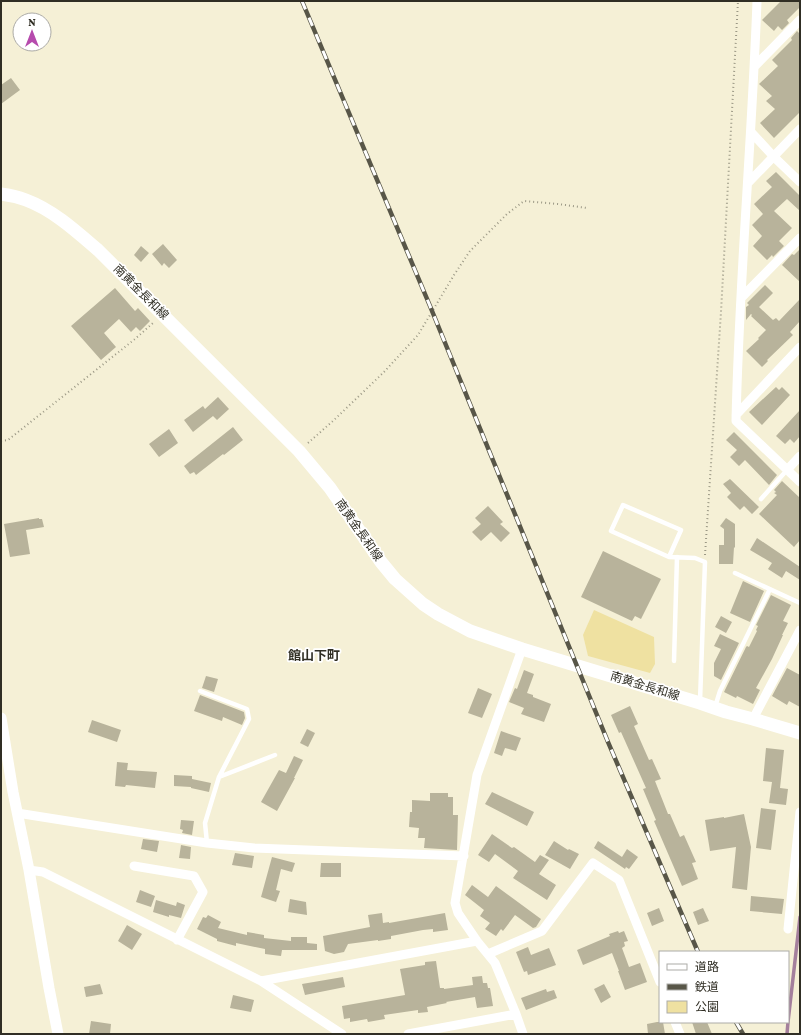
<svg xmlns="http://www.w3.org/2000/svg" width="801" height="1035" font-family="'Crimson Pro','Noto Sans JP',serif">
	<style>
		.green { fill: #efe1a1 }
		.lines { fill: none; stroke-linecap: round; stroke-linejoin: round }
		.stream { stroke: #a47f9c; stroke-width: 3.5 }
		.building { fill: #b8b39b }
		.path { stroke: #9b9885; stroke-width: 2; stroke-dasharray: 1 3; stroke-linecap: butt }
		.service { stroke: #fff; stroke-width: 4.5 }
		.minor { stroke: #fff; stroke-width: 9 }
		.tertiary { stroke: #fff; stroke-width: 11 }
		.secondary { stroke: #fff; stroke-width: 13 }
		.rail-casing { stroke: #585648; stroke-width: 4.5 }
		.rail { stroke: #fff; stroke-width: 3; stroke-dasharray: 9; stroke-linecap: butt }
		.labels { text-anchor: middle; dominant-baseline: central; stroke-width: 3.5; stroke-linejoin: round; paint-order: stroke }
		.street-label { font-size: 12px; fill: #302e24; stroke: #fff }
		.neighbourhood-label { font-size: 13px; font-weight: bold; fill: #302e24; stroke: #fff }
	</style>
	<rect width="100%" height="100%" fill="#f5f0d6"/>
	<path class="green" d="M594,610L654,637L655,664L650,673L588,656L583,635Z"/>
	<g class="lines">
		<path class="stream" d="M788,1022L800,917
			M787,1034L788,1022"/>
	</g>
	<path class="building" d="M781,1H800V7L787,20L789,23L782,30L778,26L774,31L762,20Z
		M797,31L799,33L800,32V112L774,138L760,123L775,109L766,101L772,96L759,84L778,66L772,60L792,40L791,38Z
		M11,78L20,90L1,104V85Z
		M776,172L800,196V211L787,199L774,211L792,228L779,241L784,246L773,257L772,255L767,260L753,246L762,236L752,225L763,214L754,204L772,187L766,181Z
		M163,244L177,260L169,268L164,263L162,266L152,254Z
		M141,246L149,253L141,262L134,255Z
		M800,249V282L782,265L792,254L794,255Z
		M765,285L773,293L759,307L773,320L776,318L779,321L800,299V321L790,332L793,335L767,360L768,361L762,367L746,351L759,339L758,338L766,330L751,316L752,315L751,314L746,320V307L749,305L747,303Z
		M115,288L135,311L138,308L150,321L140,331L136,327L131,332L119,319L104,333L116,347L101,360L71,326Z
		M776,387L779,390L782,387L790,395L762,425L749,412Z
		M218,397L229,409L217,420L213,416L193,432L184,420L203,406L205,409Z
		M800,410V436L794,443L790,439L785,444L776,436Z
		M233,427L243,440L224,455L223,454L196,475L194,472L190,474L184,466Z
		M169,429L178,443L159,457L149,444Z
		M734,432L777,475L769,485L745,460L739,466L730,457L737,450L726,440Z
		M730,479L759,507L752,514L744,506L740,510L727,497L731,493L723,484Z
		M782,481L800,498V540L794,547L759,514L777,495L774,493L776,492L774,490Z
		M488,506L503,522L500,524L510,533L501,542L491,532L481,541L472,532L481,524L475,518Z
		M39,518V519H42L44,527L26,530L30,554L10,557L4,524Z
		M726,518L735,524V548L734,547L733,564H719V545H724V529L720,526Z
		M757,538L800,567V580L786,571L782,578L768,569L772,563L750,550Z
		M603,551L661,579L641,619L635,616L632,621L581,597Z
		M743,581L764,591L750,622L730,613Z
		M771,595L791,605L783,621L788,623L782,635H783L772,659L756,688L760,690L753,704L737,696L736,698L724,692L746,647L747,646L749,647L757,631L756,630L758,626L756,625Z
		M721,616L732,622L726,633L715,627Z
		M720,634L739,643L721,680L714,676V663L721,649L714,646Z
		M787,668L800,675V707L789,701L787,705L772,696Z
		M524,670L534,674L527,693L533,695V697L551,704L544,722L521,714L524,708L509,702L515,688L517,689Z
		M206,676L218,679L214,692L202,688Z
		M478,688L492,694L482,718L468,713Z
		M200,695L244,712L245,718L242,725L223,717L222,721L194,711Z
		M630,706L638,724L634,726L649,760L652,759L661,779L655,781L668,814H670L680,837L684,835L696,862L692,863L698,879L682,886L654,821L656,820L643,789L646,788L621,732L619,733L611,715Z
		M92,720L121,730L117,742L88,732Z
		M307,729L315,733L308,747L300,743Z
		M501,731L521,738L516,751L505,748L502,756L494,753Z
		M766,748L784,750L780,788L788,789L786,805L769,803L772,782L763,781Z
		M294,756L303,760L294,778H295L277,811L261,802L279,770L286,773Z
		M117,762L128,763L127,770L157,772L155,788L126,785L125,787L115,786Z
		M174,775L192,776V779L211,783L209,792L191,788V787L174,786Z
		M492,792L534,812L527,826L485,804Z
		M430,793H448V797H453V815H458L457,850L424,848L425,838H418L419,828L409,827L410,812H412V800L430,801Z
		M761,808L776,810L771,850L756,848Z
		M744,814L751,847L747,890L732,888L736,847L710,851L705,820L724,817V818Z
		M181,820L194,821L192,835L182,833L183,830L180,829Z
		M492,834L512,848L514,847L535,862L540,855L549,860L539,874L556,885L547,900L513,878L518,871L495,854L489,862L478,855Z
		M143,839L159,841L157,852L141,849Z
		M554,841L568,850L569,849L579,854L570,869L545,855Z
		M598,841L622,857L627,849L638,857L629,869L626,867L625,869L594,848Z
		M181,845L191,847L190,859L179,858Z
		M235,853L254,856L252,868L232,865Z
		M272,857L295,863L292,872L281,869L276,890L280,891L276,902L261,897Z
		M321,863H341V877H320Z
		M472,885L488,897L496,886L541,919L536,927L533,928L515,915L503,931L501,929L496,936L485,929L490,923L480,916L484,910L465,895Z
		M140,890L155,896L151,907L136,902Z
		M751,896L784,899L782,914L750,911Z
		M290,899L306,902L307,915L288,912Z
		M156,900L176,906L177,902L185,905L181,918L169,915V917L153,912Z
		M659,908L664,921L652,926L647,913Z
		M703,908L709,921L698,925L693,912Z
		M382,913L383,923L389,922V923L445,913L448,930L433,932V929L423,930L391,936V939L378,941V940L348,944L344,952L334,954L325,951L323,936L370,927L368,915Z
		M208,915L221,922L218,928L247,935V932L264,935V938L291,941V937H307V943L317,944V950H282L281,956L265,954V949L236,943V946L217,941V939L197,929L203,917L206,918Z
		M127,925L142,934L132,950L118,941Z
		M618,931L619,933L624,931L628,941L624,942L625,946L622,948L629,967L640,963L647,982L625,990L618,971H619L612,953L583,965L577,950L610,936L609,934Z
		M528,947L531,955L549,948L556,965L528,975L527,971L524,972L516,952Z
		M436,961L440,988H444V989L473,985L472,977L482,976L483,983H487L488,988H490L493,1006L477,1008L475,997L446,1002L447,1003L427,1007L428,1012L418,1013V1010L384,1015L385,1019L368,1022L367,1019L350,1022V1018L344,1019L342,1006L405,995L400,969L425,965V962Z
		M343,977L345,987L305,995L302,984Z
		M100,984L103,994L86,997L84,987Z
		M604,984L611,997L601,1003L594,989Z
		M546,989L547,992L554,990L557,998L526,1010L521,998Z
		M233,995L254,1000L251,1012L230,1008Z
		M91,1021L111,1024L110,1034H89Z
		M657,1022H663L665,1034H648L647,1024Z
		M692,1022H707L712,1034H696Z"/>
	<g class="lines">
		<path class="path" d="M1,441L8,440L135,339L153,323
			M308,443L334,420L384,372L418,335L454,275L470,251L507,214L524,201L558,204L587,208
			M705,555L721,312L738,1"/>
		<path class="service" d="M761,499L787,470
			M623,505L681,530L669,557L611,531Z
			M669,557L695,558L705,562L700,701
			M735,573L800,603
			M674,661L677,557
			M200,691L247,709L249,719L219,777L205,823L207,843
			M715,707L720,691L770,589
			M219,777L275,755"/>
		<path class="minor" d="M757,1C752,141 739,281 736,421L800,482
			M754,67L800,20
			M751,132L774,157L800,182
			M748,183L800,129
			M741,298L800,238
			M736,415L800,347
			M787,470L800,456
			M522,649L477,775L455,903L458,913L477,941L495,963L516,1014L523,1034
			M753,719L800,630
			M17,813L207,843L254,848L464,856
			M134,866L194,876L203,892L177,940
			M29,870L43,872L261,981L342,1034
			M788,929L800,812
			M488,954L542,931L593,863L619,880L660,982
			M261,981L477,941
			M675,1022L680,1034
			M408,1034L516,1014"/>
		<path class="tertiary" d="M1,718L13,792L29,870L49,988L58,1034"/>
		<path class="secondary" d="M1,194C9,195 18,197 26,200C53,210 76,231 98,250L299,451L330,488L381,562L395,579L423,604L438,614L470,631L522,649L700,703L726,712L753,719L800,733"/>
		<defs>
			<path id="rail" d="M302,1L430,306L608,742L698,952
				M736,1022L743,1034"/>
		</defs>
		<use href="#rail" class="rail-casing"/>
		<use href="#rail" class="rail"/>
	</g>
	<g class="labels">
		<g class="street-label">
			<text transform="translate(141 292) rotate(45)">南黄金長和線</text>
			<text transform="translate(359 530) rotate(55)">南黄金長和線</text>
			<text transform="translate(645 686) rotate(17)">南黄金長和線</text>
		</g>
		<g class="neighbourhood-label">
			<text x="314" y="655">館山下町</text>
		</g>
	</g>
	<rect width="801" height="1035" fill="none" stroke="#302e24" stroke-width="4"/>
	<rect x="659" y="951" width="130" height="72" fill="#ffffff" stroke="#acaba7"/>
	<rect x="667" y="964" width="20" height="6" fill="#ffffff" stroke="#acaba7"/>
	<text x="695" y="971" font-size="12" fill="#302e24">道路</text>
	<rect x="667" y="984" width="20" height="6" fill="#585648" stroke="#acaba7"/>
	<text x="695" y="991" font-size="12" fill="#302e24">鉄道</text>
	<rect x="667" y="1001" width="20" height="12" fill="#efe1a1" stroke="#acaba7"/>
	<text x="695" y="1011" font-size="12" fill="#302e24">公園</text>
	<g transform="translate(32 32)"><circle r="19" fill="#ffffff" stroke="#acaba7"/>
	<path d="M0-3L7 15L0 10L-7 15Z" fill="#b64bad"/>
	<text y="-6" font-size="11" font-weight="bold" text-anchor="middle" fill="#302e24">N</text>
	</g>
</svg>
